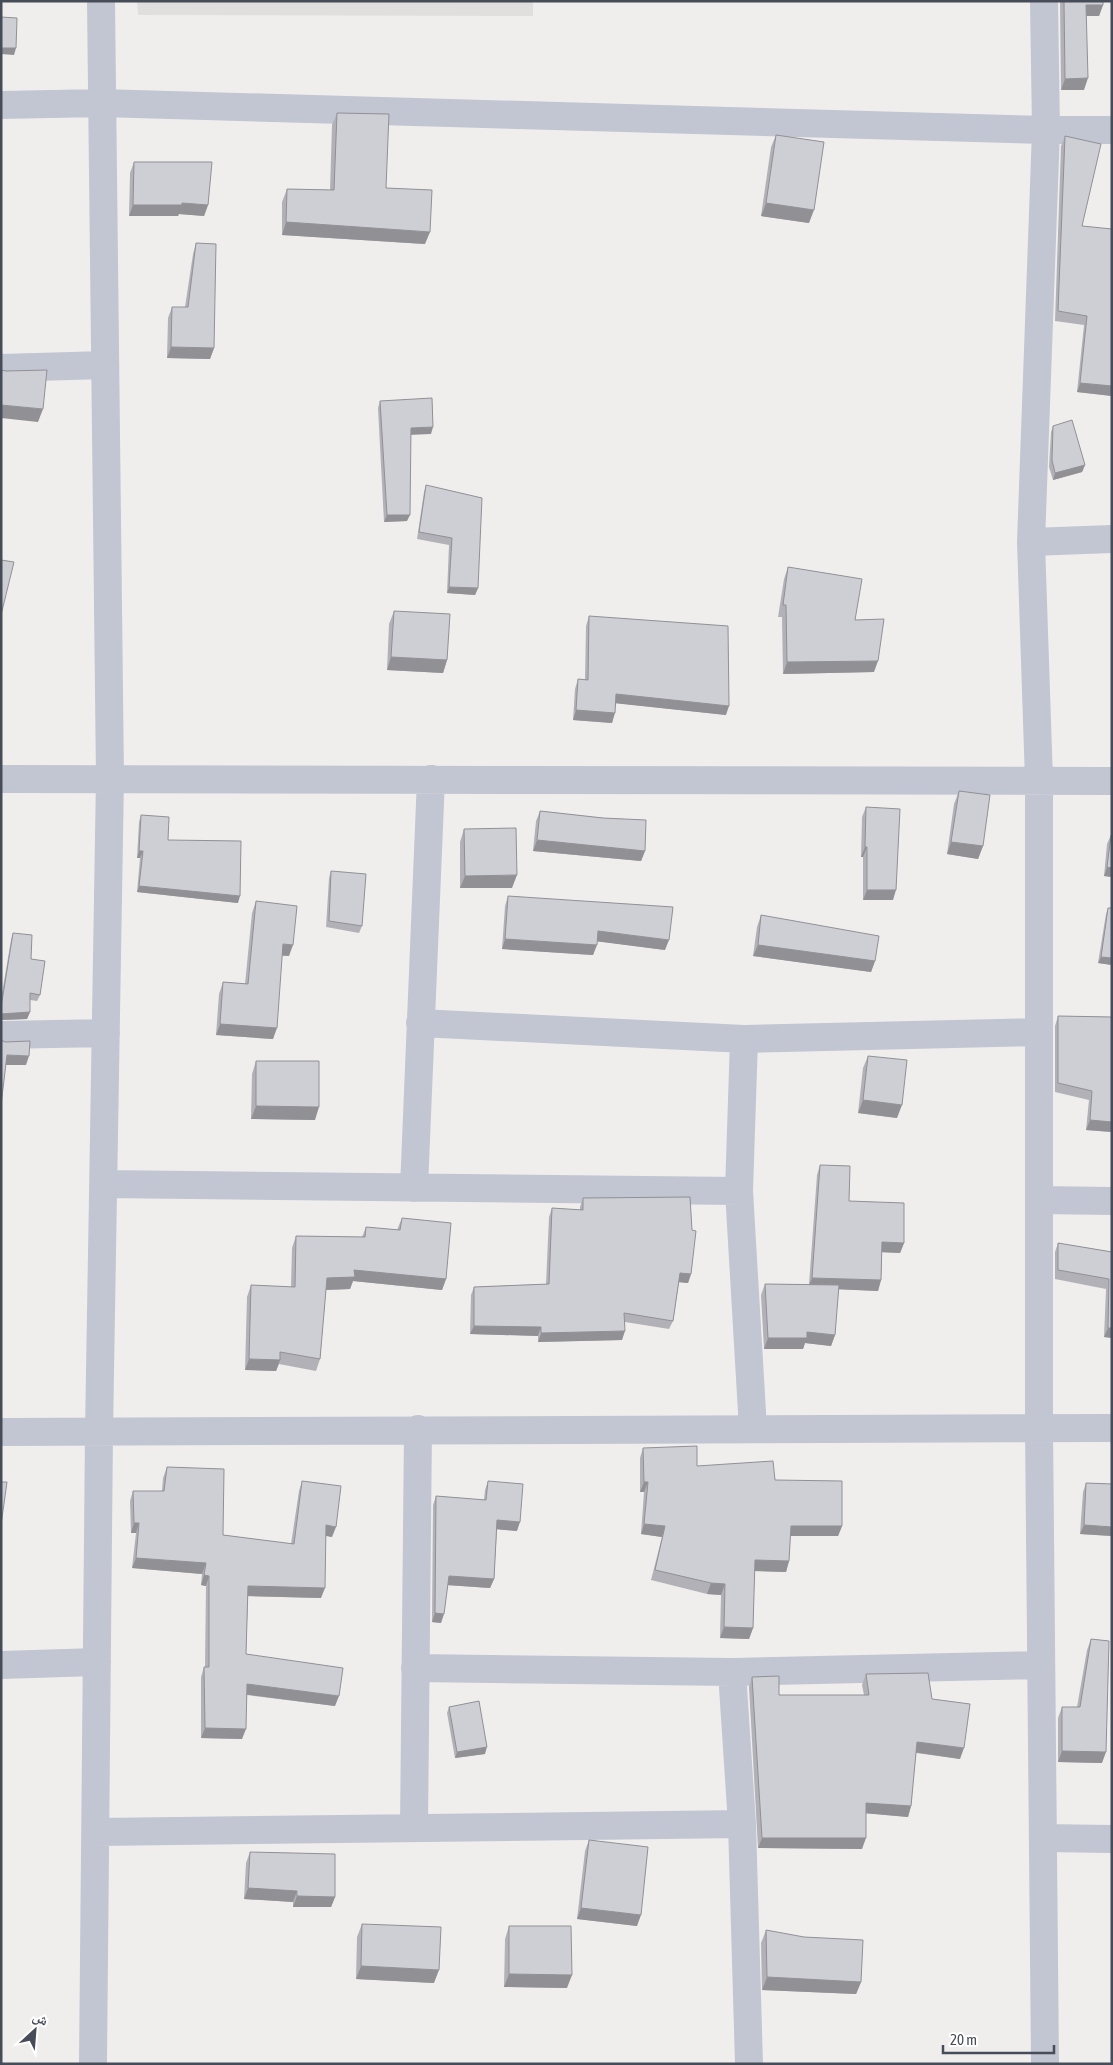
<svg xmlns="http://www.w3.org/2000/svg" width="1113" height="2065" font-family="'Asap Condensed','Noto Naskh Arabic',sans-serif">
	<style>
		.education { fill: #e1dfde }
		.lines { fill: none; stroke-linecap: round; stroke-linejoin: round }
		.street { stroke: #c2c6d2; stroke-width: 28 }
		.wall { fill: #b1b1b7 }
		.shaded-wall { fill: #909095 }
		.building { fill: #ceced5; stroke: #909095 }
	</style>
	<rect width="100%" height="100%" fill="#f0eeed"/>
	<path class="education" d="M137,1H533V16L138,15Z"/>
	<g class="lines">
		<path class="street" d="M1044,1L1046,130L1031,542L1039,780V1427L1045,2064
			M1,105L101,103L1046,130H1112
			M1,368L105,365
			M1031,542L1112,539
			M1,779L1112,781
			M420,1023L744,1039L1039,1032
			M1,1035L106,1033
			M744,1039L739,1191L753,1429
			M104,1184L739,1191
			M414,1188L431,779
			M1039,1200L1112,1201
			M1,1432L1112,1428
			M1,1665L97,1662
			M415,1668L732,1672L1041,1665
			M732,1672L742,1824L749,2064
			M414,1828L418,1429
			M97,1832L742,1824
			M1043,1838L1112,1839
			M93,2064L99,1431L110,778L101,1"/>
	</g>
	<path class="wall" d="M1060,1H1103V5L1099,16H1086L1084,90H1061Z
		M337,113L386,188L425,244L282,235V202L287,189L330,190L332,125Z
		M776,135L809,223L761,216L771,147Z
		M1065,136L1112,396L1077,392L1084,325L1055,321L1061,146Z
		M134,162L208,205L204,216L179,214L178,216H129L130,173Z
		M196,243L214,348L210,359L167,358L168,318L172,307H185L193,254Z
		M380,401L431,434H411L407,521L384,522L378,408Z
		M1053,426L1085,465L1082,472L1053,480L1049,467L1051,432Z
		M426,485L478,588L475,595L447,593L449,545L417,539L424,492Z
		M788,567L855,620L874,672L783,674L782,617H778L784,579Z
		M394,611L447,660L443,673L387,670L389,624Z
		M589,616L726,715L616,703L612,723L573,720L575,689L578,679L585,680L586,626Z
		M959,791L983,846L978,859L947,854L954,804Z
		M866,807L893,900H863V857H861L862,817Z
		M540,811L603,818L645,851L641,861L533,851L536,821Z
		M141,815L238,903L137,892L140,858H137L139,822Z
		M464,829L512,888H460V842Z
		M1111,835L1112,877L1104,876L1107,844Z
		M331,871L362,926L359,933L326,927L329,878Z
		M508,896L665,950L597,941L593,955L502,949L505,906Z
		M256,901L289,956H282L273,1039L216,1035L219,994L223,982L245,984L252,913Z
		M1108,908H1112V965L1098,963L1106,914Z
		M761,915L875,961L871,972L753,956L757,927Z
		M13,933L31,959L40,995L37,1001L30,1000V1012L27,1019L1,1020V999L11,940Z
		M1058,1016L1112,1017V1132L1086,1130L1089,1100L1055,1092V1026Z
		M868,1056L897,1118L858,1113L863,1068Z
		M256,1061L315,1120L251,1119L252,1074Z
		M820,1165L849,1201L904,1243L900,1253L882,1252L881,1280L878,1291L838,1289L835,1335L831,1346L805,1343L803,1349H764L761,1295L765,1284H809L817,1175Z
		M583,1198L691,1274L688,1283L679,1282L673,1321L669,1329L625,1322L622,1340L538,1342V1336L470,1334L471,1295L474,1287L546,1284L549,1217L552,1208L580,1210V1207Z
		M402,1218L446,1279L442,1290L353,1281L350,1289L326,1290L320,1359L316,1371L279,1364L276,1371L245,1370L247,1297L251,1285L291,1287L292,1248L296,1236L362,1237L366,1227L397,1230Z
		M1058,1243L1112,1252V1338L1104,1337L1106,1289L1055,1279V1252Z
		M643,1448L697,1466L775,1480L842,1526L838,1536H790L789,1561L786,1572L754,1571L753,1628L749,1639L720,1638L721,1595L707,1594L651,1580L662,1537L641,1534L644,1492H640V1458Z
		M167,1467L223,1535L291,1544L299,1491L302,1481L332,1537L326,1536L321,1598L248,1596L246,1654L335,1706L247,1695L242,1739L201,1738V1677L204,1667H205L206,1586L201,1585L202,1574L132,1568L136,1533H131L130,1501L133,1491H162L163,1478Z
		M488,1481L517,1531L497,1529L494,1579L490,1588L448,1585L441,1623L432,1622L433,1505L436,1496L484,1500L485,1490Z
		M1086,1483L1112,1484V1536L1080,1534L1083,1492Z
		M1091,1639L1102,1763L1058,1762V1718L1062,1707H1077L1087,1650Z
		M866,1674L932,1699L960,1759L916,1753L911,1806L908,1817L866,1813L862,1849L758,1848L749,1687L752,1677L779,1695H864L862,1685Z
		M449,1707L485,1754L455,1758L447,1713Z
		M589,1840L637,1926L577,1919L585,1851Z
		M250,1852L335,1897L331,1907H293V1902L244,1899L246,1863Z
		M362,1924L434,1983L356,1979L357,1937Z
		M509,1926L567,1988L504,1987L505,1939Z
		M766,1930L861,1982L856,1994L762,1990L761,1943Z"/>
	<path class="shaded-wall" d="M1086,5H1103L1099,16H1082Z
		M1,48H16L14,55L1,54Z
		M1088,78L1084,90H1061L1065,79Z
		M182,203L208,205L204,216L179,214L178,216H129L133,205Z
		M766,203L814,210L809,223L761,216Z
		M286,222L430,232L425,244L282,235Z
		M171,347L214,348L210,359L167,358Z
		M1080,383L1112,386V396L1077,392Z
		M1,405L43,409L38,422L1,418Z
		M433,427L431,434L408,435L411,428Z
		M1085,465L1082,472L1053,480L1055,473Z
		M387,515H410L407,521L384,522Z
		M449,587L478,588L475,595L447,593Z
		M391,657L447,660L443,673L387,670Z
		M878,661L874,672L783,674L787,662Z
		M616,694L729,706L726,715L613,703Z
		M576,710L615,713L612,723L573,720Z
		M537,840L645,851L641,861L533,851Z
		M951,842L983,846L978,859L947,854Z
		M865,847H867L863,857H861Z
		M139,851H143L140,858H137Z
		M1107,867L1112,868V877L1104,876Z
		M517,875L512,888H460L465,876Z
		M139,886L240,896L238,903L137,892Z
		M867,890H896L893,900H863Z
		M598,931L669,940L665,950L594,941Z
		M505,939L597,945L593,955L502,949Z
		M283,944L293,945L289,956L279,955Z
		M758,945L875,961L871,972L753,956Z
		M1101,957L1112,958V965L1098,963Z
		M30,1012L27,1019L1,1020V1014Z
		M220,1024L277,1028L273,1039L216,1035Z
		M7,1055L29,1056L26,1065H4Z
		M863,1100L902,1105L897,1118L858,1113Z
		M256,1106L319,1107L315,1120L251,1119Z
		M1090,1120L1112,1122V1132L1086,1130Z
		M882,1242L904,1243L900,1253L878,1252Z
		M354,1270L446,1279L442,1290L353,1281L350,1289L323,1290L327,1278Z
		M680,1273L691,1274L688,1283L677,1282Z
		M812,1278L881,1280L878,1291L808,1288Z
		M474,1326L541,1327L538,1336L470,1334Z
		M1108,1328H1112V1338L1104,1337Z
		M625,1331L622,1340L538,1342L541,1333Z
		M807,1332L835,1335L831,1346L805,1343L803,1349H764L768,1338Z
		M249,1359L280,1360L276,1371L245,1370Z
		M644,1482H648L644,1492H640Z
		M497,1520L520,1522L517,1531L494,1529Z
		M134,1523H139L136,1533H131Z
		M644,1524L665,1526L662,1537L641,1534Z
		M326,1525L336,1527L332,1537L322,1535Z
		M1084,1525L1112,1527V1536L1080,1534Z
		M791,1526H842L838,1536H787Z
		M136,1558L206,1563L202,1574L132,1568Z
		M755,1560L789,1561L786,1572L751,1571Z
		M204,1575L209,1576L206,1586L201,1585Z
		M449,1576L494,1579L490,1588L446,1585Z
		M711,1583L725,1584L721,1595L707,1594Z
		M248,1586L325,1588L321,1598L244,1596Z
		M435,1613L444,1614L441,1623L432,1622Z
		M724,1627L753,1628L749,1639L720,1638Z
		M247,1684L339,1696L335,1706L243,1694Z
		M205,1728L246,1729L242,1739L201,1738Z
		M917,1742L964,1748L960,1759L913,1752Z
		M487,1747L485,1754L455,1758L457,1752Z
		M1062,1751L1106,1752L1102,1763L1058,1762Z
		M866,1803L911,1806L908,1817L862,1813Z
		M762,1838H866L862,1849L758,1848Z
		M248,1888L297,1891L293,1902L244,1899Z
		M297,1896L335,1897L331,1907H293Z
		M581,1908L641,1915L637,1926L577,1919Z
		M361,1966L439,1970L434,1983L356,1979Z
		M509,1974L572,1975L567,1988L504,1987Z
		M767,1977L861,1982L856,1994L762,1990Z"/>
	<path class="building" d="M1064,1H1103V5H1086L1088,78L1065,79Z
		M1,17L17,18L16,48H1Z
		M337,113L389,114L386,188L432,190L430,232L286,222L287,189L334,190Z
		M776,135L824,142L814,210L766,203Z
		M1065,136L1101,144L1082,226L1112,229V386L1080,383L1087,316L1058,311Z
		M134,162H212L208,205L182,203V205H133Z
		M196,243L216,244L214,348L171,347L172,307H188Z
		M1,370L6,371L47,370L43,409L1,405Z
		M432,398L433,427L411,428L410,515H387L380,401Z
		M1072,420L1085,465L1055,473L1052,460L1053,426Z
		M426,485L482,498L478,588L449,587L452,538L419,532Z
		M1,560L14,562L1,615Z
		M788,567L862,579L855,620L884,619L878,661L787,662L786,605H783Z
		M394,611L450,614L447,660L391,657Z
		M589,616L728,626L729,706L616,694L615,713L576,710L578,679L588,680Z
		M959,791L990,795L983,846L951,842Z
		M866,807L900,809L896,890H867V847H865Z
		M540,811L603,818L646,820L645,851L537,840Z
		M141,815L169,817L168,840L241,841L240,896L139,886L143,851H139Z
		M516,828L517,875L465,876L464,829Z
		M1111,835H1112V868L1107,867Z
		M331,871L366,874L362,926L329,921Z
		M508,896L673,907L669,940L598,931L597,945L505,939Z
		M256,901L297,906L293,945L283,944L277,1028L220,1024L223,982L248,984Z
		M1108,908H1112V958L1101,957Z
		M761,915L879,936L875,961L758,945Z
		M13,933L32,935L31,959L45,961L40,995L30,993V1012L1,1014V1007Z
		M1058,1016L1112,1017V1122L1090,1120L1092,1091L1058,1083Z
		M1,1040L5,1042L30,1041L29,1056L7,1055L1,1105Z
		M868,1056L907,1060L902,1105L863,1100Z
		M256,1061H319V1107L256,1106Z
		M820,1165L850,1166L849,1201L904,1203V1243L882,1242L881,1280L812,1278Z
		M690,1197L692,1230L696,1231L691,1274L680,1273L673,1321L624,1313L625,1331L541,1333V1327L474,1326V1287L549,1284L552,1208L583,1210V1198Z
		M402,1218L451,1223L446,1279L354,1270L355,1277L327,1278L320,1359L280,1352V1360L249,1359L251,1285L295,1287L296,1236L365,1237L366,1227L400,1230Z
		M1058,1243L1112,1252V1328H1108L1109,1279L1058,1270Z
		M765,1284L839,1285L835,1335L807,1332V1338H768Z
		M697,1446V1466L773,1461L775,1480L842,1481V1526H791L789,1561L755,1560L753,1628L724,1627L725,1584L711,1583L655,1570L665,1526L644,1524L648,1482H644L643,1448Z
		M167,1467L224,1469L223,1535L294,1544L302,1481L341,1486L336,1527L326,1525L325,1588L248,1586L246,1654L343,1668L339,1696L247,1684L246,1729L205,1728L204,1667H209V1576L204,1575L206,1563L136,1558L139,1523H134L133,1491H164Z
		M488,1481L523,1484L520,1522L497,1520L494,1579L449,1576L444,1614L435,1613L436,1496L486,1500Z
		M1,1482H7L1,1525Z
		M1086,1483L1112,1484V1527L1084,1525Z
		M1091,1639L1109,1641L1106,1752L1062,1751V1707H1080Z
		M928,1673L932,1699L970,1704L964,1748L917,1742L911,1806L866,1803V1838H762L752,1677L779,1676V1695H869L866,1674Z
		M479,1701L487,1747L457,1752L449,1707Z
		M589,1840L648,1847L641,1915L581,1908Z
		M250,1852L335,1854V1897L297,1896V1891L248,1888Z
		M362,1924L441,1927L439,1970L361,1966Z
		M509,1926H571L572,1975L509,1974Z
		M766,1930L804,1937L863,1940L861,1982L767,1977Z"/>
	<rect width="1113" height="2065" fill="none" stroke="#474c59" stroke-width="5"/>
	<g transform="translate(35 2030) rotate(26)" stroke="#ffffff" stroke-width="4" paint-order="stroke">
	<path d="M0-4L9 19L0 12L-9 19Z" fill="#474c59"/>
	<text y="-8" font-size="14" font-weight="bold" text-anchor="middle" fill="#474c59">ش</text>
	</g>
	<path d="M943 2045v8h111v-8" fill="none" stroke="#474c59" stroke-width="2.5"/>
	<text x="950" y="2045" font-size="15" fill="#474c59" stroke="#ffffff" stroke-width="4" paint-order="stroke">20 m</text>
</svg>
